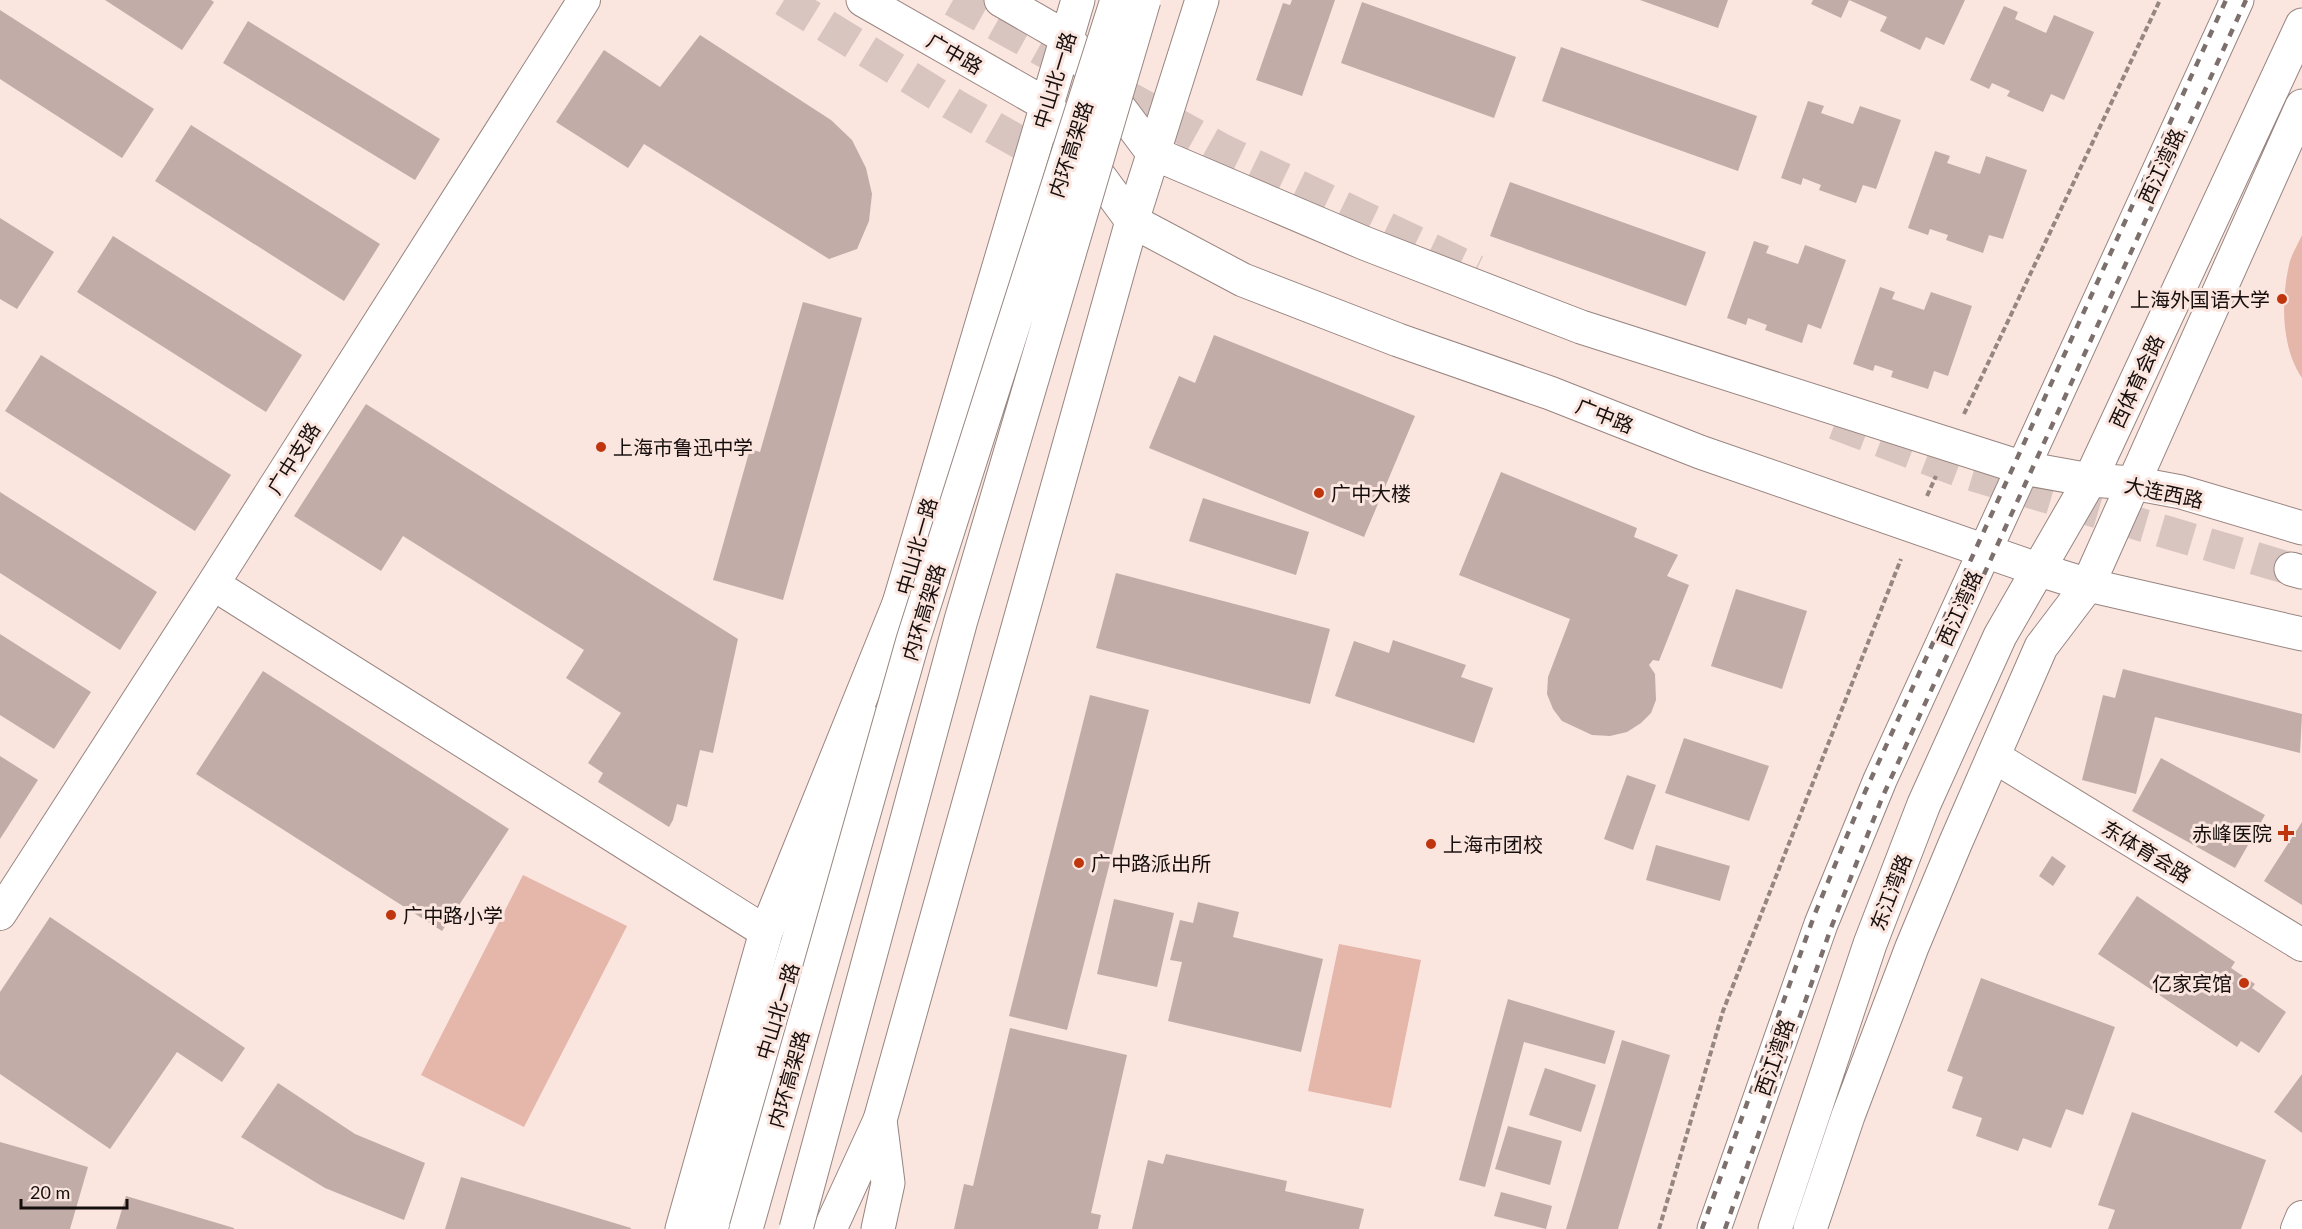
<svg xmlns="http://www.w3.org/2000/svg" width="2302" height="1229" font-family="Lato,'Noto Sans SC',sans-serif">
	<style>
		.green { fill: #e5b6aa }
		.building { fill: #c1aca7 }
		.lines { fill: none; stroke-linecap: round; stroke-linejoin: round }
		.primary-tunnel { stroke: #d9c5c0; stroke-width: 33; stroke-dasharray: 33 16; stroke-linecap: butt }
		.minor-casing { stroke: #988580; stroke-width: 34 }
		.secondary-casing { stroke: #988580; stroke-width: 35 }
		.primary-casing { stroke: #988580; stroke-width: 35 }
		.trunk-casing { stroke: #988580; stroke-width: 35 }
		.path { stroke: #968682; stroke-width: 4; stroke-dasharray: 6 3; stroke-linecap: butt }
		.minor { stroke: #fff; stroke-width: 32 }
		.secondary { stroke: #fff; stroke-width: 33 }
		.primary { stroke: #fff; stroke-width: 33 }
		.trunk { stroke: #fff; stroke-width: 33 }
		.rail { stroke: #7d6f6c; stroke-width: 4.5; stroke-dasharray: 8 8; stroke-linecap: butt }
		.trunk-bridge-casing { stroke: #988580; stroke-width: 35; stroke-linecap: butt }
		.trunk-bridge { stroke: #fff; stroke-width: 33 }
		.poi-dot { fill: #bf350e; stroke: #fbe5df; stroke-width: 2 }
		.labels { text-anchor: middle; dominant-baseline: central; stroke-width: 6; stroke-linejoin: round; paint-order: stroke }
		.street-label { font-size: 20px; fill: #160f0d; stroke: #fbe5df }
		.poi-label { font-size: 20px; fill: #160f0d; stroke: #fbe5df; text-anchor: start }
	</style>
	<rect width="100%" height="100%" fill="#fbe5df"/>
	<path class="green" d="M2302,235V378C2281,347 2281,301 2289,265C2291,255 2298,244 2302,235Z
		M523,875L627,926L524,1127L421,1075Z
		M1339,944L1421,960L1391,1108L1308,1091Z"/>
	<path class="building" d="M105,0H211L214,2L182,50Z
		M1292,0H1335L1302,96L1256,80L1283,3L1290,5Z
		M1640,0H1728L1718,28Z
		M1813,0H1965L1944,45L1926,37L1920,50L1880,31L1887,17L1849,0L1841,18L1811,4Z
		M1362,2L1516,57L1494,118L1341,63Z
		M2004,6L2018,12L2015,19L2046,33L2054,15L2094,32L2064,100L2051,94L2043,112L2007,96L2010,91L1992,83L1989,89L1970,80Z
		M0,10L154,109L122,158L0,79Z
		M248,21L440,139L415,180L223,63Z
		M700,35L831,120L852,140L866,168L872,194L869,221L857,249L829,259L644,144L628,168L556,122L604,50L660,87Z
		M1561,47L1757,116L1738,171L1542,101Z
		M1808,101L1824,106L1821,113L1853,124L1860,106L1901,120L1876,189L1863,185L1856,203L1819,190L1821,185L1803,178L1801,185L1781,178Z
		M191,125L380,244L344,301L155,181Z
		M1935,151L1950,156L1947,163L1980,174L1986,156L2027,170L2003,239L1989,235L1983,253L1946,240L1948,235L1930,229L1928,235L1908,228Z
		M1510,182L1706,252L1686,306L1490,236Z
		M0,218L54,252L17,309L0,299Z
		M113,236L302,355L266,412L77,292Z
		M1754,241L1769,246L1766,253L1798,264L1805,245L1846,260L1821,329L1808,324L1802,343L1765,330L1767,325L1748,318L1746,325L1727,318Z
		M1880,287L1895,292L1892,299L1924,310L1931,292L1972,306L1948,376L1934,371L1928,389L1891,377L1893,371L1875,365L1873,371L1853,364Z
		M803,302L862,318L783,600L713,580L750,449L760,452Z
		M1214,335L1415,416L1364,537L1149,448L1179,376L1195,383Z
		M41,355L231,475L195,531L5,411Z
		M366,404L738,639L713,753L700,750L687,807L677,804L673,820L669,827L598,782L603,773L588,763L621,713L566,678L584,650L403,536L381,571L294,516Z
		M1501,472L1637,528L1634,537L1678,555L1667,576L1689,585L1659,661L1653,660L1649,665L1655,674L1656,700L1651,713L1641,723L1627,732L1610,736L1592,735L1562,721L1553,709L1547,694L1548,677L1570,619L1459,575Z
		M0,492L157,592L120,650L0,573Z
		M1203,498L1309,532L1296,575L1189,541Z
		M1116,573L1330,629L1310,704L1096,648Z
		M1736,589L1807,611L1782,689L1711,666Z
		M0,634L91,692L54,749L0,715Z
		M1393,640L1466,665L1461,677L1493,688L1474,743L1335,696L1354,641L1389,653Z
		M2123,669L2302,714L2300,753L2155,717L2136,794L2082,780L2103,695L2115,698Z
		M263,671L509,829L442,931L196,774Z
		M1090,695L1149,710L1067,1030L1009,1016Z
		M1684,738L1769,766L1749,821L1665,793Z
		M0,756L38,780L0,839Z
		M2161,758L2265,815L2235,868L2132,811Z
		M1627,775L1656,785L1633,850L1604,839Z
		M2302,822V905L2264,881Z
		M1656,845L1730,866L1720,901L1646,880Z
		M2052,856L2066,866L2053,886L2039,876Z
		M2137,896L2235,962L2231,968L2255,984L2252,988L2286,1012L2259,1053L2241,1041L2237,1047L2098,954Z
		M1114,899L1174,913L1157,987L1097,974Z
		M1198,902L1239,912L1233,937L1323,959L1301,1052L1168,1021L1182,962L1170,960L1180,920L1193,923Z
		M50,917L245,1048L222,1082L177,1052L110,1149L0,1074V992Z
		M1981,978L2115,1027L2083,1115L2066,1109L2051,1148L2023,1138L2018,1151L1976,1136L1982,1118L1952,1108L1963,1077L1947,1071Z
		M1508,999L1615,1031L1605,1064L1524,1042L1485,1187L1459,1180Z
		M1010,1028L1127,1055L1091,1213L1101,1215L1098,1229H954L964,1184L973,1186Z
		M1622,1040L1670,1055L1618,1229H1566Z
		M1545,1068L1596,1085L1581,1132L1529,1115Z
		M2302,1074V1133L2274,1112Z
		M278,1083L355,1134L425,1163L404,1220L325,1188L241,1137Z
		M2132,1112L2266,1160L2241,1229H2108L2115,1210L2098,1205Z
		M1508,1126L1562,1141L1550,1185L1495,1169Z
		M0,1142L88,1167L70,1229H0Z
		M1166,1154L1287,1181L1285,1191L1364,1209L1359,1229H1132L1148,1160L1163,1164Z
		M461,1177L631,1228V1229H445Z
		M1501,1192L1552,1206L1546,1229L1494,1216Z
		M126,1196L234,1228V1229H116Z"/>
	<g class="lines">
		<path class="primary-tunnel" d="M784,0L956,106L1089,182
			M953,0L1222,150L1476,271
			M1835,423L1960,471L2291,569"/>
		<defs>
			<path id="minor" d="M213,584L766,932
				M1993,756L2302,945
				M0,914L213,584L584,0
				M2297,1229L2302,1217"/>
			<path id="secondary" d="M1714,1229L1821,924L1880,780L2237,0
				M1775,1229L1870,944L1924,804L2000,636L2090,480L2302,25
				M1810,1229L1848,1116L1912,947L1955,844L2041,647L2088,585L2302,106"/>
			<path id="primary" d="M863,0L1047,105L1132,221L1243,280L1398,340L1550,393L1700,452L2040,570L2088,585L2302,634
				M1001,0L1067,38L1153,153L1364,243L1581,327L2023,468L2090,480L2133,483L2181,492L2302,528
				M2291,569L2302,572
				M892,627L1078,0
				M711,1229L865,720
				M878,1229L888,1183L880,1120L1132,221L1202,0"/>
			<path id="trunk" d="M682,1229L766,932L900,601
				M830,1229L880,1120"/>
		</defs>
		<use href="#minor" class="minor-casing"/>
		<use href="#secondary" class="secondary-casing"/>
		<use href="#primary" class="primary-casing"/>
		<use href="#trunk" class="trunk-casing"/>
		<path class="path" d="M1964,414L2160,0
			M1927,496L1936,476
			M1659,1229L1723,1011L1901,559"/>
		<use href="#minor" class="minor"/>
		<use href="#secondary" class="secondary"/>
		<use href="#primary" class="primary"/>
		<use href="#trunk" class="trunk"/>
		<path class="rail" d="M1702,1229L1814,916L1865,792L2226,0
			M1725,1229L1831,928L1882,798L2246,0"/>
		<defs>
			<path id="trunk-bridge" d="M746,1229L913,640L1117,0
				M796,1229L961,620L1144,0"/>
		</defs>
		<use href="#trunk-bridge" class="trunk-bridge-casing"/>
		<use href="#trunk-bridge" class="trunk-bridge"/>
	</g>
	<g class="poi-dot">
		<circle cx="2282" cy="299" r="6"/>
		<circle cx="601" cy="447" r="6"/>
		<circle cx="1319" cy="493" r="6"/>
		<path d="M2283 824h6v6h6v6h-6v6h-6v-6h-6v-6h6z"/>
		<circle cx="1431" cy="844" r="6"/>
		<circle cx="1079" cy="863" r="6"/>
		<circle cx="391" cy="915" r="6"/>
		<circle cx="2244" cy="983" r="6"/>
	</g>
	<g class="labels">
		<g class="street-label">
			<text transform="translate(955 53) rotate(30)">广中路</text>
			<text transform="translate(1054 80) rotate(-73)">中山北一路</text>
			<text transform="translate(1070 149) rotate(-72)">内环高架路</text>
			<text transform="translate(2161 166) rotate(-65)">西江湾路</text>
			<text transform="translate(2136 381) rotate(-65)">西体育会路</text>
			<text transform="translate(1605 415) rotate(22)">广中路</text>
			<text transform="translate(293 458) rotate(-58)">广中支路</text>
			<text transform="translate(2164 492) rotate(12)">大连西路</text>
			<text transform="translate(916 546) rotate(-74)">中山北一路</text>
			<text transform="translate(1959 608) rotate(-66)">西江湾路</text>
			<text transform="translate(923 612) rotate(-73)">内环高架路</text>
			<text transform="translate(2147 851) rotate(31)">东体育会路</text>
			<text transform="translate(1890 892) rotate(-69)">东江湾路</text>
			<text transform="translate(777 1011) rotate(-73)">中山北一路</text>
			<text transform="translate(1774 1057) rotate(-71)">西江湾路</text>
			<text transform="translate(788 1079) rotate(-74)">内环高架路</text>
		</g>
		<g class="poi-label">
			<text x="2270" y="299" text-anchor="end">上海外国语大学</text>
			<text x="613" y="447">上海市鲁迅中学</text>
			<text x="1331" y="493">广中大楼</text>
			<text x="2272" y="833" text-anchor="end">赤峰医院</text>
			<text x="1443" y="844">上海市团校</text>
			<text x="1091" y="863">广中路派出所</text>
			<text x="403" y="915">广中路小学</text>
			<text x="2232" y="983" text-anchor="end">亿家宾馆</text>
		</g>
	</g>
	<path d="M21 1199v9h106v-9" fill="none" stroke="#160f0d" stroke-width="3"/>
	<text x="30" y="1199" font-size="18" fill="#160f0d" stroke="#fbe5df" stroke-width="4.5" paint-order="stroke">20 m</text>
</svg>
